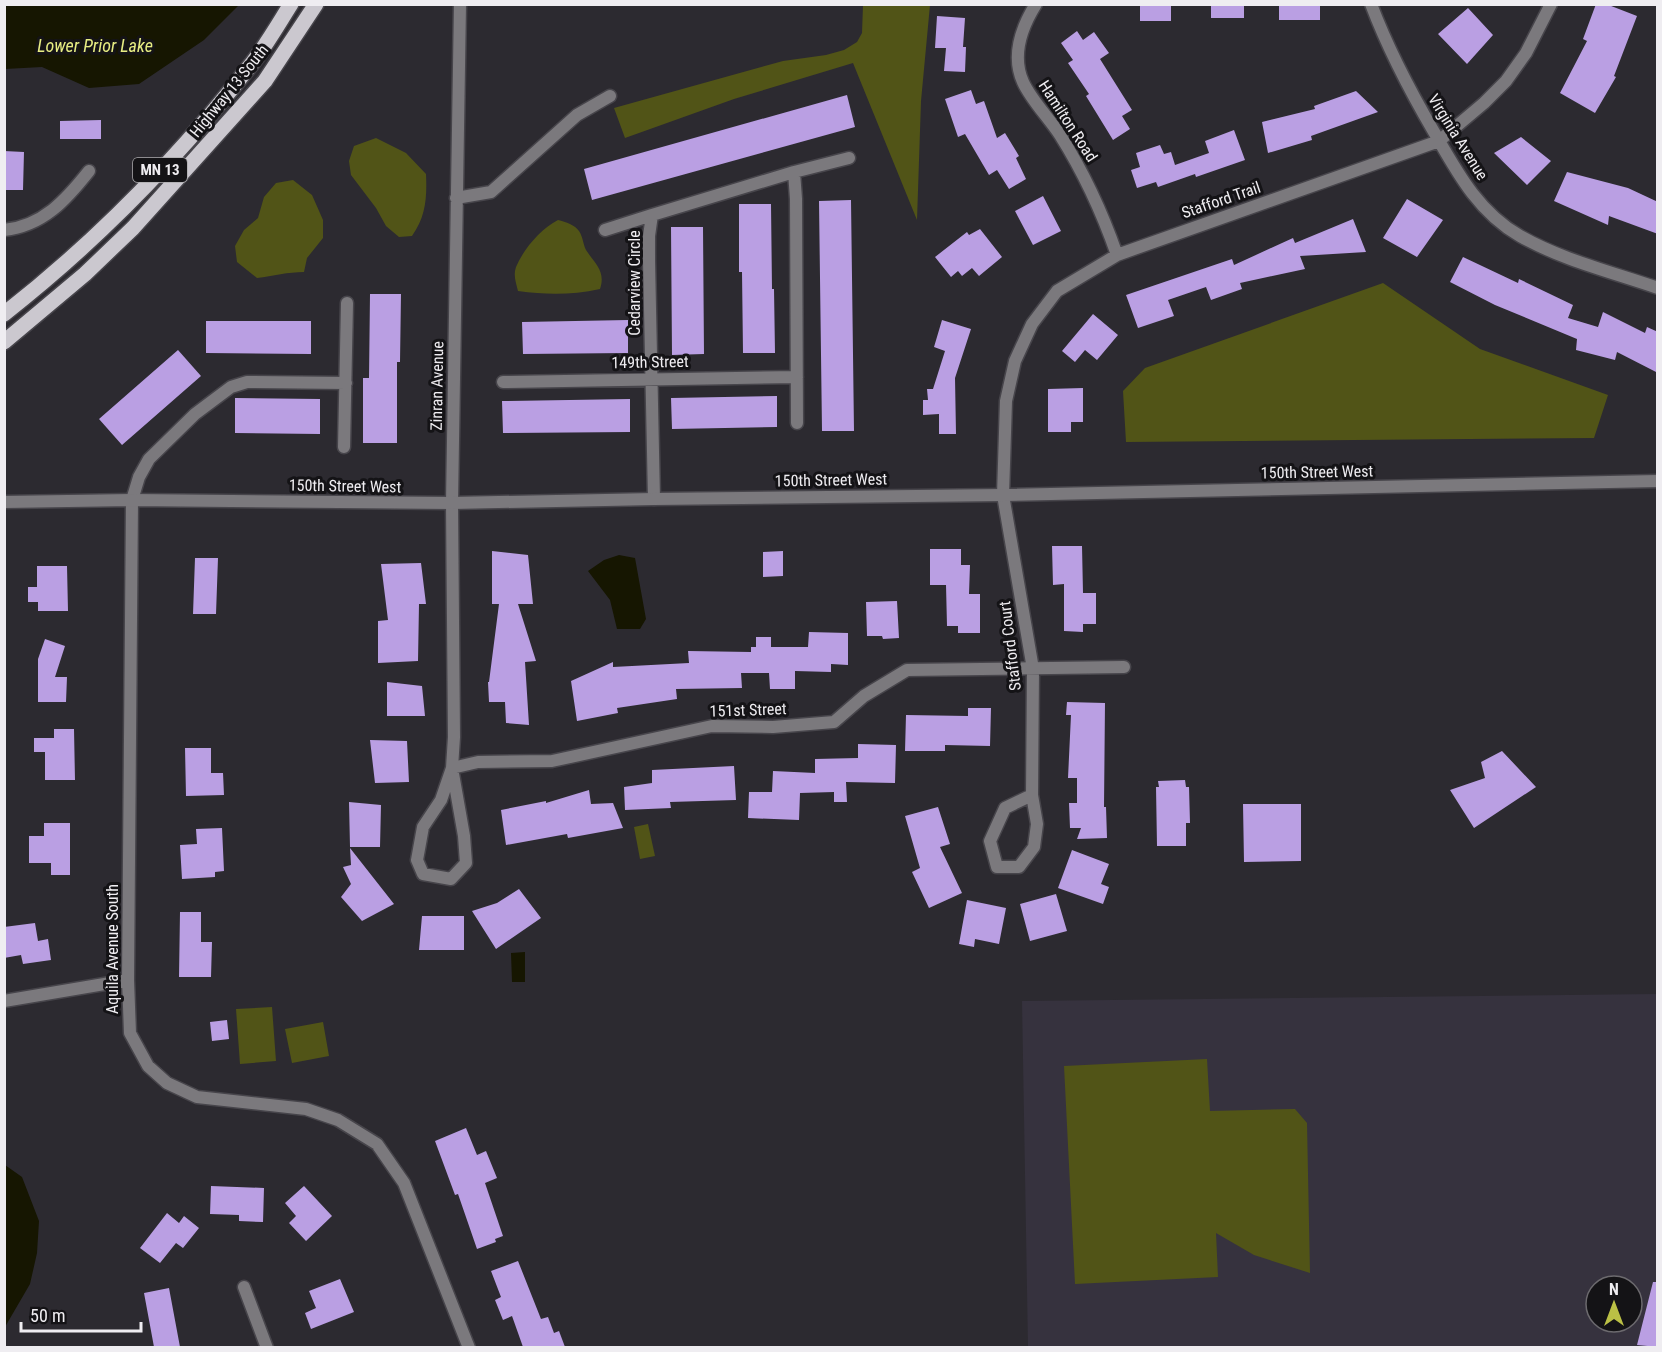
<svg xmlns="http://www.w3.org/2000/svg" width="1662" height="1352" font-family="'Roboto Condensed',sans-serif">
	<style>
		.built { fill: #36323e; fill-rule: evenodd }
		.green { fill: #515417 }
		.water { fill: #161601 }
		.building { fill: #ba9fe3 }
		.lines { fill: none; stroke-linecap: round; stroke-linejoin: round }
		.minor-casing { stroke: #47454b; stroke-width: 15 }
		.tertiary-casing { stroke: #47454b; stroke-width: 15 }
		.primary-casing { stroke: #47454b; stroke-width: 18 }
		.minor { stroke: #7b797d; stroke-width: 12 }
		.tertiary { stroke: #7b797d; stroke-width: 12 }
		.primary { stroke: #cbc8cf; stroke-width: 15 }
		.labels { text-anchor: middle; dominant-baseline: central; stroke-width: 6; stroke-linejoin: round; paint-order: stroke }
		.shield { fill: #141316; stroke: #adacaf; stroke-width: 1.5 }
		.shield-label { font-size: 15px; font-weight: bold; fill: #efedf1 }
		.street-label { font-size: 16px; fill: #efedf1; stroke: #141316 }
		.water-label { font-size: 18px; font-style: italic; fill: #e7ed83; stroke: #141316 }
	</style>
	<rect width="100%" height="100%" fill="#2c2a30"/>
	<path class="built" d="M1657,994V1347H1028L1022,1001ZM1596,1286H1632V1322H1596Z"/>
	<path class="green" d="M863,5H930L921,101L917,220L853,63L734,99L625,138L614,108L783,61L826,55L844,50L857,42L862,33Z
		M376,138L406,153L426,174C427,198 426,216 412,236L399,237L386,226L376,208L351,175L349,161L354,146Z
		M293,180L312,195L323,220V238L307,258L304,272C288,272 273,276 257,278L237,262L235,246L244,230L258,218L264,197L276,183Z
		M558,220C566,222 575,225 579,231C583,237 583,244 586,250C595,264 606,271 600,289C572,295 547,295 518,291C516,283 513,275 516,267C524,248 541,229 558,220Z
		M1383,283L1480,349L1608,395L1594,438L1126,442L1123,391L1145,368Z
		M648,824L655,856L640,859L634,827Z
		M272,1007L276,1061L240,1064L236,1009Z
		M323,1022L329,1056L292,1063L285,1029Z
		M1207,1059L1210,1111L1295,1109L1307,1123L1310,1273L1254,1255L1216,1233L1218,1277L1075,1284L1064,1066Z"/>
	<path class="water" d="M4,5L5,4L239,5L204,40L139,84L89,88L42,67L5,69Z
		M619,555L635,558L646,619L640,629H617L610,600L588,571L604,560Z
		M525,952V982H512L511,953Z
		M5,1165L22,1177L39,1221L37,1253L30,1284L5,1327Z"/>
	<path class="building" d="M1140,4H1171V21H1140Z
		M1211,4H1244V18H1211Z
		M1279,4H1320V20H1279Z
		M1596,4H1606L1637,16L1614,76L1616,77L1595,113L1560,93L1587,41L1583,39Z
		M1468,8L1493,35L1467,64L1438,34Z
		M937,16L965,18L963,47H966L965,72L944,71L946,48H935Z
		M1077,31L1083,40L1094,32L1109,53L1100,59L1132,110L1122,116L1130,129L1113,140L1086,96L1089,94L1068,63L1073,60L1061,43Z
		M971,90L976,104L984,101L997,138L1005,133L1019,156L1016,158L1026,179L1009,189L997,170L989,175L965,134L958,137L945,99Z
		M1356,91L1378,112L1311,136L1312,140L1268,153L1262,122L1315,109L1314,106Z
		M847,95L855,127L592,200L584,169Z
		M101,120V139H60V121Z
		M1234,130L1245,160L1196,177L1195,174L1158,187L1156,182L1137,188L1131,170L1140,167L1136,153L1160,145L1164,154L1171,152L1175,165L1209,153L1205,141Z
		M1521,137L1551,161L1527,185L1494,153Z
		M4,151L24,152L23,190H5Z
		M1567,172L1628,188L1658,202V234L1609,216L1608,225L1554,201Z
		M1043,196L1061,231L1033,245L1015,211Z
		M1407,199L1443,220L1417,257L1383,238Z
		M851,200L854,431H822L819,201Z
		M739,204H771L772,289H774L775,353H743L742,272H739Z
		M1353,219L1366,252L1300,256L1305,269L1240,283L1242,289L1211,300L1206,287L1168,300L1174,316L1138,328L1126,295L1232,259L1234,265L1293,238L1295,243Z
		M671,227H703L704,354L672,355Z
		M980,229L1002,257L979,276L972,268L962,276L958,271L951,277L935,257L967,232L969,235Z
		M1463,257L1518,283L1519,279L1573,305L1568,318L1598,327L1603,312L1645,333L1647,327L1658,332V373L1617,352L1615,360L1576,350L1577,339L1495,305L1450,282Z
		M370,294H401L400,362H397V443H363V378H369Z
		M1093,314L1118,335L1097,360L1085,350L1075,362L1062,351Z
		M628,320V353L523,354L522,322Z
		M942,320L971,329L955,378L956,434H939V414L923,415V400H928L927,389H933L945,351L934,347Z
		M206,321H311V354L206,353Z
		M178,350L201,376L122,445L99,419Z
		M1083,388V422H1071V432H1048V389Z
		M777,396V427L672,429L671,398Z
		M235,398L320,399V434L235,433Z
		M630,399V432L503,433L502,401Z
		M1052,546H1082L1083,593H1096V624H1083V632L1064,631V584L1053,585Z
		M930,549H961V565H970L969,594H980V633H958V626H947L946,585H930Z
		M492,551L528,555L533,604H518L536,661L525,662L529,725L506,723L505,702H489L488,682H489L499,604H492Z
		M783,551V576L763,577V552Z
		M195,558H218L216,614H193Z
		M421,563L426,604H419L418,661L378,663V621L388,620L381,564Z
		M37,566H67L68,611H38V602H28V587H37Z
		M897,601L899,638L883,639L882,636H867L866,602Z
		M809,632L848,633V665L831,664V672L795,671V689H770L769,673H741L742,688L676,689L677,699L617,708L618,713L577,721L571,681L613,662V667L689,663L688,651L751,652V647H756V637H771V647H808Z
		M45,639L65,646L55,677H67L66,702H38V659Z
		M387,682L422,686L425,716H387Z
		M1067,702L1105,703L1104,807H1106L1107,838L1077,839L1081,828H1070L1069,803H1077V778H1068L1071,715H1066Z
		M968,708H991L990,746L945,745V751H905L906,715L968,716Z
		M54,729H74L75,780H45V752H34V738H54Z
		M370,740L407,741L409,782L375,783Z
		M858,744L896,745L895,783L846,782L847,802H834V792L800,793L799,820L748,818L749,792H772L773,771L815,773V759L858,758Z
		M185,748H211V773H223L224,795L186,796Z
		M1502,751L1536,787L1474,828L1450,790L1485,778L1481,762Z
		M734,766L736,800L670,802L671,808L625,810L624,787L652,783V770Z
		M1185,780L1186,787H1189L1190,823H1186V846H1157L1156,787H1159L1158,781Z
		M589,790L591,804L613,803L623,828L568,838L567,834L506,845L501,810L546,801V803Z
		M349,802L381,805L380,847H350Z
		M1243,804H1301V861L1244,862Z
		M938,807L950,844L940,847L962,893L929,908L912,872L920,868L905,816Z
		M44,823H70V875H51V863H29V836H44Z
		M222,828L224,871L215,872V877L182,879L180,845L197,844L196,829Z
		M350,848L394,904L362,921L341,897L351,884L343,867L351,865Z
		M1072,850L1109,864L1101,884L1109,887L1103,904L1058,888Z
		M519,889L541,918L496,949L472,911L497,903Z
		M1056,894L1067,931L1030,941L1020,904Z
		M967,900L1006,908L999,944L975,939L974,947L959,944Z
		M180,912H201V942H212L211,977H179Z
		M422,916H464V950H419Z
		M35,923L38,941L48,939L51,960L23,964L21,955L4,958V927Z
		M227,1020L229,1039L212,1041L210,1022Z
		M466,1128L477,1155L486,1151L497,1178L485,1183L503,1236L495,1239L496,1242L477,1249L458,1194L455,1195L435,1141Z
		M211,1186L264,1188L263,1222L239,1221V1215L210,1214Z
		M304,1186L332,1216L306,1241L289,1223L296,1216L285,1203Z
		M167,1213L179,1223L184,1216L199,1228L183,1248L176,1243L160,1263L140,1248Z
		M518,1261L541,1319L548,1317L554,1333L559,1331L565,1347H523L512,1316L503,1320L495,1300L501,1297L491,1271Z
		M340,1279L354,1312L311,1329L305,1313L316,1308L309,1291Z
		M1653,1282H1658V1347L1637,1345Z
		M169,1288L180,1347H154L144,1293Z"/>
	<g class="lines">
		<defs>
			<path id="minor" d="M1036,4C1021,28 1011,55 1023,82C1031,100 1049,118 1060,135C1084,173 1102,212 1117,255
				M1371,4C1388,49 1410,91 1434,132C1457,172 1478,212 1520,236C1562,260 1612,272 1658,288
				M794,172L849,158
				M456,198L491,192L577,115L610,96
				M4,230C43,226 66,200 89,171
				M605,230L652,215
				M503,382L797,377
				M346,383L247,382L231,387L195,414L149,459L139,477L132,500L128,980L130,1033L148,1066L167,1083L197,1097L306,1109L338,1120L377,1144L404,1183L469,1348
				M344,447L347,303
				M654,499L649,261V236L652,215L794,172L796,199L797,423
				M452,768L441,800L423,827L417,860L423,874L451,879L466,863L464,836L452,768L454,737L452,503L460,4
				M452,768L478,762L552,761L712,726L773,727L834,722L864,696L907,670L1124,667
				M1032,795L1037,824L1034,847L1019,867H997L990,841L1005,808L1032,795L1033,669L1003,495L1006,401L1015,361L1032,324L1057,291L1117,255L1439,141L1484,103L1506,81L1526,53L1551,4
				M4,1001L128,980
				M244,1287L267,1348"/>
			<path id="tertiary" d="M4,502L132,500L452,503L654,499L1003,495L1658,481"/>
			<path id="primary" d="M4,314C97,241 181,155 253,62C267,44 279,23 291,4
				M4,342L85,274L133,228L265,81L316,4"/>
		</defs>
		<use href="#minor" class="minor-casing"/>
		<use href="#tertiary" class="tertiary-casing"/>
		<use href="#primary" class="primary-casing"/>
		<use href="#minor" class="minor"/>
		<use href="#tertiary" class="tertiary"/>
		<use href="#primary" class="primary"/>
	</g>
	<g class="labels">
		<rect class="shield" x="133" y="158" width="54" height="24" rx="4.5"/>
		<g class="shield-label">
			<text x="160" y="170">MN 13</text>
		</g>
		<g class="street-label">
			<text transform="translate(229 91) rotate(-51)">Highway 13 South</text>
			<text transform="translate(1068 121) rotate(57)">Hamilton Road</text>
			<text transform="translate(1458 137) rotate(58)">Virginia Avenue</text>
			<text transform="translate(1221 200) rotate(-19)">Stafford Trail</text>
			<text transform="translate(634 283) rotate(-90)">Cedarview Circle</text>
			<text transform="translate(650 362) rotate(-1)">149th Street</text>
			<text transform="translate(437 386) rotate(-89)">Zinran Avenue</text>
			<text transform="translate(1317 472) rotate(-1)">150th Street West</text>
			<text transform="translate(831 480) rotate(-1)">150th Street West</text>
			<text transform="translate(345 486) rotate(1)">150th Street West</text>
			<text transform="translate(1010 646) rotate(-97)">Stafford Court</text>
			<text transform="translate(748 710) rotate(-2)">151st Street</text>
			<text transform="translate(112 949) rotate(-90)">Aquila Avenue South</text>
		</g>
		<g class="water-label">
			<text x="95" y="45">Lower Prior Lake</text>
		</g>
	</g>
	<rect width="1662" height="1352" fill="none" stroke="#efedf1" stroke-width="12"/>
	<g transform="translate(1614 1304)"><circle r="28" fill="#141316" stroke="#6c6a6e" stroke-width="1.5"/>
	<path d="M0-4.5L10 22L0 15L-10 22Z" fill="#bbc045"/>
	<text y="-9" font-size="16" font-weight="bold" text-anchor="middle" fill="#efedf1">N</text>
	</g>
	<path d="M21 1322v9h120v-9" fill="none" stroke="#efedf1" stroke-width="3"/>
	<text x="30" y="1322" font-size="18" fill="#efedf1" stroke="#141316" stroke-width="4.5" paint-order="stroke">50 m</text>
</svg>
